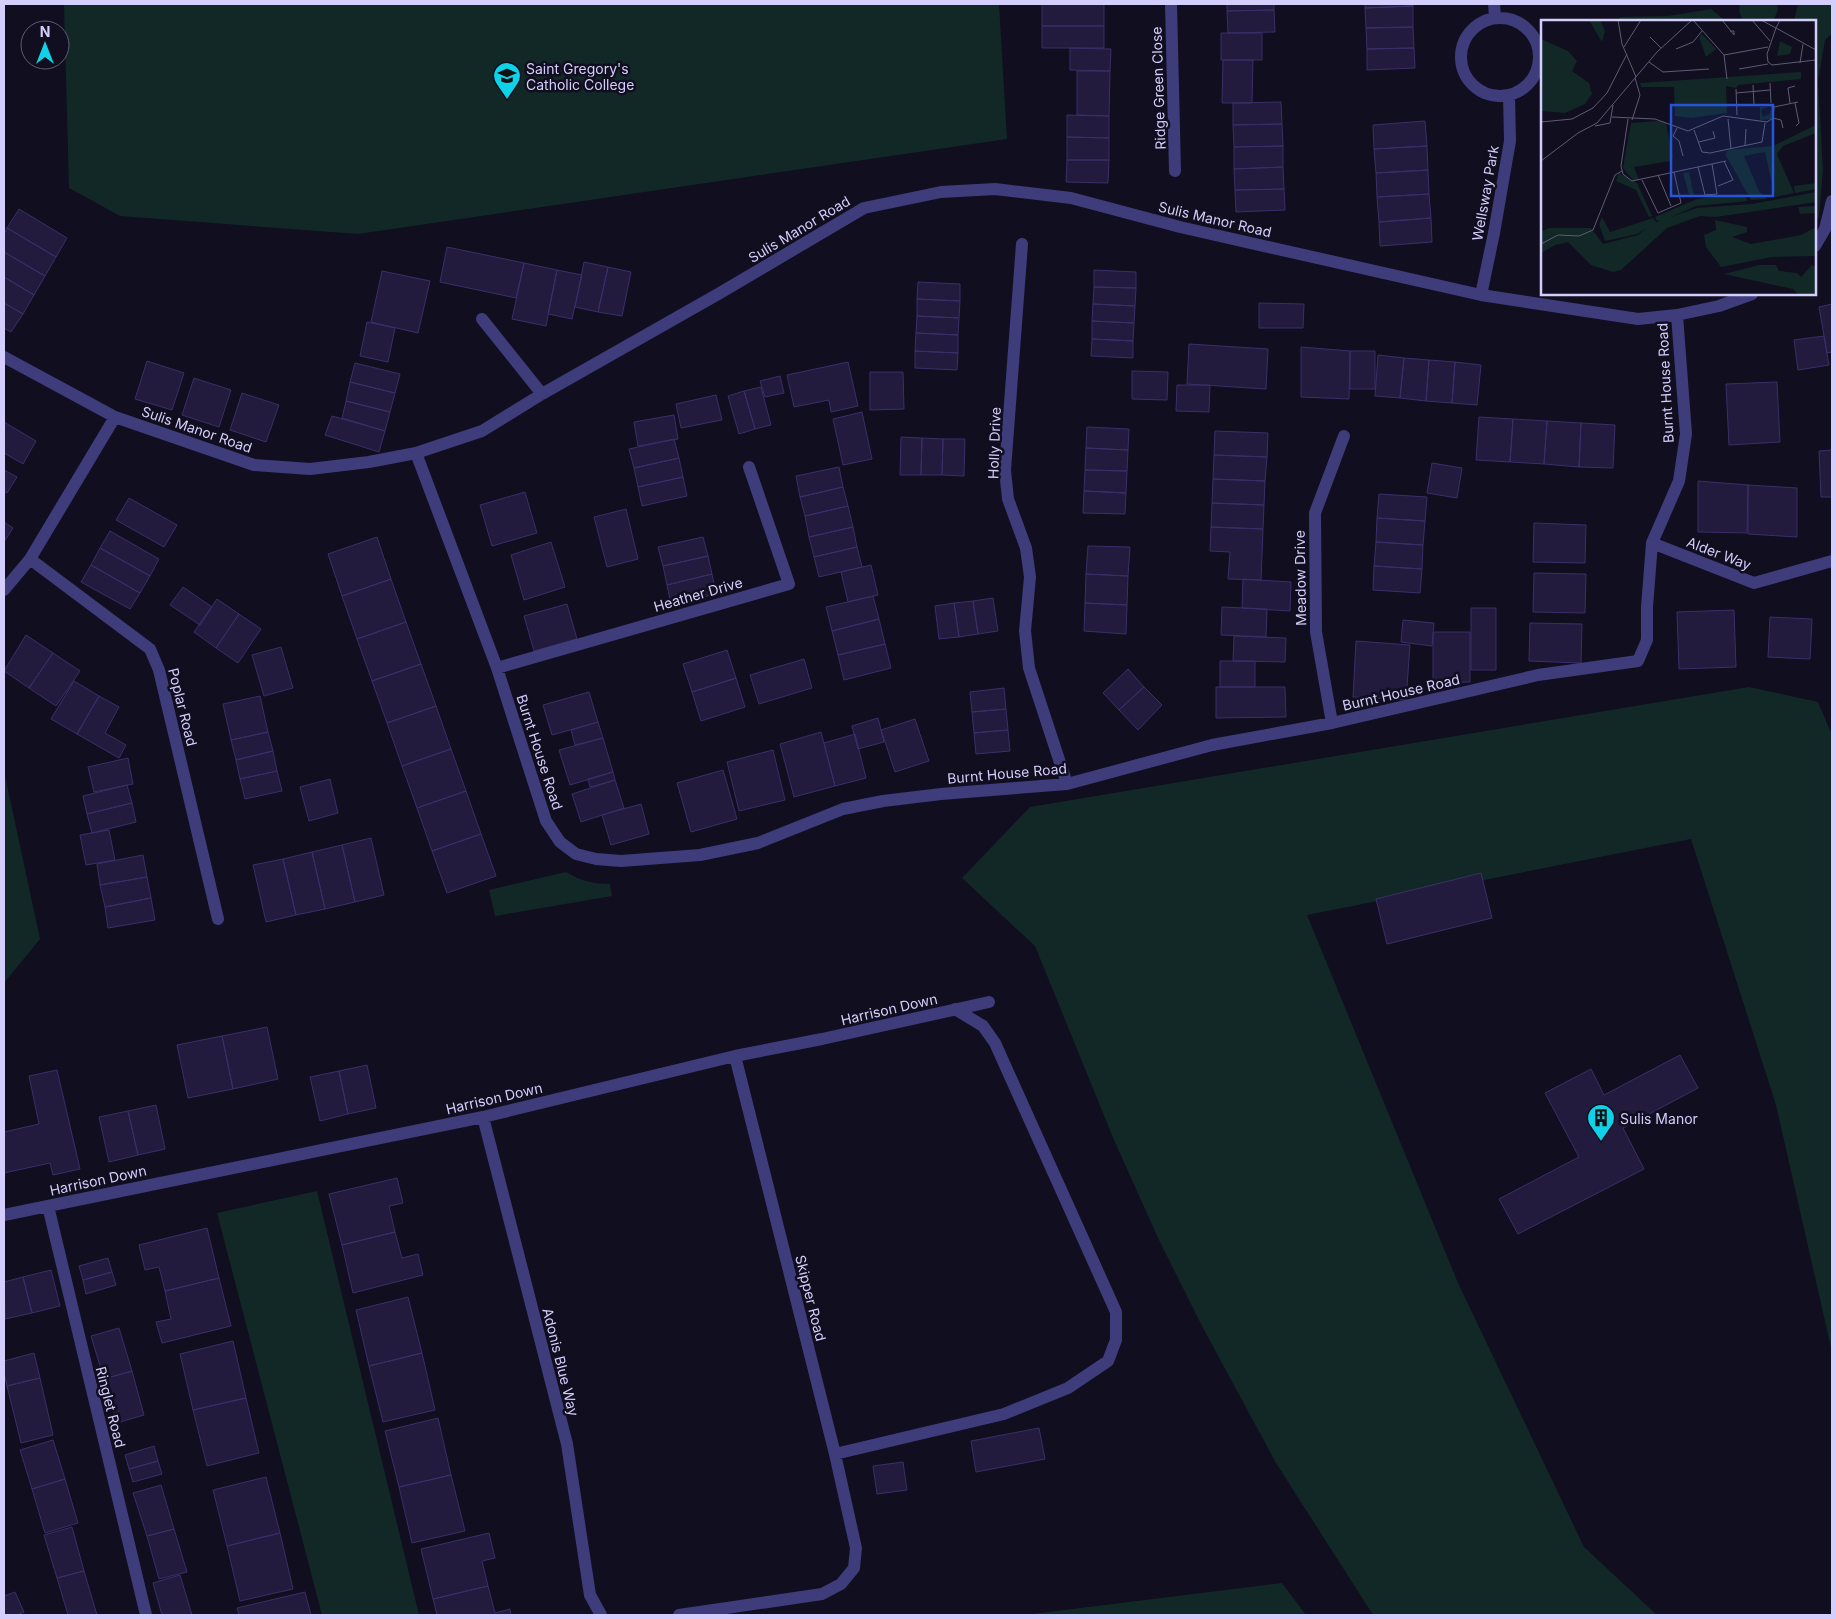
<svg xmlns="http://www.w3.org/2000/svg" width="1836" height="1619" font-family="Inter,sans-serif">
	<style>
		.green { fill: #112827 }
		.building { fill: #221b3e; stroke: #3a2f69 }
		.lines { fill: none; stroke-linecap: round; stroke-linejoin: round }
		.minor { stroke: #3e3c7b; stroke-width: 12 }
		.labels { text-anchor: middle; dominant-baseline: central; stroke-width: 5; stroke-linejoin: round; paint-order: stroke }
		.poi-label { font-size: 14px; fill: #d4cefc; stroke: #110e1f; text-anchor: start }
		.street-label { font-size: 14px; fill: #d4cefc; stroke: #110e1f }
		.inset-road { fill: none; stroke: #5f5b77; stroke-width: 1 }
		.view { fill: #2654da; fill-opacity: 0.15; stroke: #2654da; stroke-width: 2.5 }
		.inset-edge { fill: none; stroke: #d4cefc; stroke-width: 2.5 }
	</style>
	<rect width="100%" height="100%" fill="#110e1f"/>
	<path class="green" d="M64,4H999L1007,139L358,234L120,216L69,188Z
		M1740,4H1777L1778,10L1773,21H1743L1739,11Z
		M1798,4H1832V33L1825,40L1818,81L1823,170L1819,216L1815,224V21H1794Z
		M1711,9L1726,21H1614L1621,17L1668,16Z
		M1749,687L1818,702L1832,735V1352L1776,1105L1691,839L1307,915L1458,1283L1584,1547L1657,1615H1373L1276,1463L1203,1328L1159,1240L1114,1140L1035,946L962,878L1030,807Z
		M4,771L40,939L4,983Z
		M566,872C581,881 593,884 610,884L612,896L495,916L489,890Z
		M317,1191L419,1615H322L217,1213Z
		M1282,1583L1306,1615H1024Z"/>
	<path class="building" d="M1042,4H1104V26H1042Z
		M1227,4H1274V10L1227,11Z
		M1365,4H1413V6L1365,8Z
		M1413,6V27L1366,28L1365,8Z
		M1274,10L1275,32L1228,33L1227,11Z
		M1042,26H1104V48H1042Z
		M1413,27L1414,48L1367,49L1366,28Z
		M1221,33H1262V60H1221Z
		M1070,48L1111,49L1110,71L1070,70Z
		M1414,48L1415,68L1367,70V49Z
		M1223,60H1253L1252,103H1222Z
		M1077,71H1110L1109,116L1077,115Z
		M1281,102L1282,124L1233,125V103Z
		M1067,115L1109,116V138L1067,137Z
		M1425,121L1427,146L1374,149L1373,125Z
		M1282,124L1283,146L1234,147L1233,125Z
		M1067,137L1109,138V160H1067Z
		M1283,146V167L1234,169V147Z
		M1427,146L1428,170L1376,173L1374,149Z
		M1067,160H1109L1108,183L1066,182Z
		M1283,167L1284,189L1235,190L1234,169Z
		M1428,170L1429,194L1377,197L1376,173Z
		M1284,189L1285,210L1236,212L1235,190Z
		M1429,194L1431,218L1379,222L1377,197Z
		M19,209L67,238L56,257L7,228Z
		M1431,218L1432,242L1380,246L1379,222Z
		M7,228L56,257L45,276L4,252V234Z
		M447,247L524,263L516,298L440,282Z
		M4,252L45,276L34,295L4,277Z
		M584,262L608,267L598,312L575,307Z
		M524,263L557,270L546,326L512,319Z
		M608,267L631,272L622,316L598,312Z
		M557,270L582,275L572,319L548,314Z
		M1094,270L1136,272V288L1094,287Z
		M382,271L430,281L418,333L371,322Z
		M4,277L34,295L23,314L4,303Z
		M918,282L960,284V301L917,299Z
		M1094,287L1136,288L1135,306L1093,304Z
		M917,299L960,301L959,318L917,316Z
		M4,303L23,314L11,332L4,328Z
		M1259,303L1304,304L1303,328H1259Z
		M1093,304L1135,306L1134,323L1092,321Z
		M1832,304V352L1827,353L1819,307Z
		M917,316L959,318L958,335L916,333Z
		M1092,321L1134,323L1133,341L1092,339Z
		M367,322L395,328L388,362L360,356Z
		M916,333L958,335V353L915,351Z
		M1824,336L1829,365L1798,370L1794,340Z
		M1092,339L1133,341V358L1091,356Z
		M1189,344L1268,349L1266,389L1187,384Z
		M1301,347L1350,351L1349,399L1301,397Z
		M915,351L958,353L957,370L915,368Z
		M1350,351H1375V389H1350Z
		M1378,355L1404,358L1400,398L1375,396Z
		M1404,358L1429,360L1426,401L1400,398Z
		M1429,360L1455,362L1452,403L1426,401Z
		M147,361L184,373L172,410L135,399Z
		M848,362L858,406L831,412L829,400L794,407L787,375Z
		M1455,362L1481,365L1477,405L1452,403Z
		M355,363L400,374L395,393L350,382Z
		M1132,371L1168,372L1167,400L1132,399Z
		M870,372H903L904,409L870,410Z
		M780,376L784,393L765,397L760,381Z
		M194,378L231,390L219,427L182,415Z
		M350,382L395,393L390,412L346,401Z
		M1777,382L1780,442L1729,445L1726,384Z
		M1177,385H1210L1209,412L1176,411Z
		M761,387L771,425L755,429L744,391Z
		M744,391L755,429L739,434L728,396Z
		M242,393L279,405L266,442L230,430Z
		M716,395L722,420L681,428L676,404Z
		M346,401L390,412L385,431L342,418Z
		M862,412L872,459L843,465L833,419Z
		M674,415L678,439L638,446L634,422Z
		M332,416L385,431L379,452L325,435Z
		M1479,417L1513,419L1510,462L1476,460Z
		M1513,419L1547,421L1544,464L1510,462Z
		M1547,421L1581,423L1579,467L1544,464Z
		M4,422L36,441L23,464L4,453Z
		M1581,423L1615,425L1613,468L1579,467Z
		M1087,427L1129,429L1128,450L1086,448Z
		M1215,431L1268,433L1267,457L1214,455Z
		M901,437L922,438L921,475H900Z
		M922,438L943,439L942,475H921Z
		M674,439L679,458L634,468L629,449Z
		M943,439H965L964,476L942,475Z
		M1086,448L1128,450L1127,471L1085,470Z
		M1832,450V497H1821L1819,451Z
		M1214,455L1267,457L1265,481L1213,479Z
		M679,458L683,477L638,487L634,468Z
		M1432,463L1462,468L1457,498L1427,493Z
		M839,467L843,487L800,497L796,476Z
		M4,470L17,477L7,493L4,491Z
		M1085,470L1127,471L1126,493L1084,491Z
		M683,477L687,496L642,506L638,487Z
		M1213,479L1265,481L1264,505L1212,503Z
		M1698,481L1748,485L1747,533L1698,532Z
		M1748,485L1797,488V537L1748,534Z
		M843,487L848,506L805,516L800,497Z
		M1084,491L1126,493L1125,514L1083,513Z
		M525,492L537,533L492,546L480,505Z
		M1379,494L1427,497L1425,521L1377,518Z
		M129,498L177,525L164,547L116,520Z
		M1212,503L1264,505L1263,529L1211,527Z
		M848,506L853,527L809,537L805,516Z
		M626,509L638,559L607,567L594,517Z
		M1377,518L1425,521L1423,545L1376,542Z
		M4,522L13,528L4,542Z
		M1534,523L1586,525L1585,563L1533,562Z
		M853,527L857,547L814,557L809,537Z
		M1211,527L1263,529L1261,580L1228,579L1230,552L1210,551Z
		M110,531L159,559L150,576L100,548Z
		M377,537L391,579L342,596L328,554Z
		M703,537L708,556L663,566L658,547Z
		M551,542L565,587L524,600L511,555Z
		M1376,542L1423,545L1422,569L1374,566Z
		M1088,546L1130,547L1128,576L1086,574Z
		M857,547L862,567L819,577L814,557Z
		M100,548L150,576L140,593L91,565Z
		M708,556L712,574L667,585L663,566Z
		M91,565L140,593L130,609L81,582Z
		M871,565L878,595L848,602L841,572Z
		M1374,566L1422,569L1420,593L1373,590Z
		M1534,573L1586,574L1585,613L1533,612Z
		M712,574L716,594L671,604L667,585Z
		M1086,574L1128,576L1127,605L1085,603Z
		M391,579L406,622L357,639L342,596Z
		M1243,579L1291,582L1290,611L1242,608Z
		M183,587L212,607L200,625L170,605Z
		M873,596L879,619L832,631L826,607Z
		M993,598L998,631L978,634L973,601Z
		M217,599L239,614L216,648L194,632Z
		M973,601L978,634L959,637L954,603Z
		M954,603L959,637L939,639L935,606Z
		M1085,603L1127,605L1126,634L1084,631Z
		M567,604L577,639L534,651L524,616Z
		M1222,607L1267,609L1266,637L1221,635Z
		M1471,608H1496V670H1471Z
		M1734,610L1736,667L1679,669L1677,612Z
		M239,614L261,629L238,663L216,648Z
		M1770,617L1812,619L1810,659L1768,657Z
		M879,619L885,644L838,655L832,631Z
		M1403,620L1434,623L1432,646L1401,642Z
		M406,622L421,664L372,681L357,639Z
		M1530,623L1582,624L1581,663L1529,661Z
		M1433,632H1470V682L1433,683Z
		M26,635L53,653L29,688L4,671Z
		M1234,636L1286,638L1285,662L1233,661Z
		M1356,641L1410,645L1406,700L1353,697Z
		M885,644L891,668L844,680L838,655Z
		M281,647L293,688L264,696L252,655Z
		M727,650L736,678L692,692L683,664Z
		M53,653L80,671L56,706L29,688Z
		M804,659L812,688L759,704L750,675Z
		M1220,661H1255V687H1220Z
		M421,664L436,706L387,723L372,681Z
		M1128,669L1144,687L1119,710L1103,693Z
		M736,678L745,707L701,721L692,692Z
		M74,681L99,696L77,734L51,719Z
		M1144,687L1162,705L1138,730L1119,710Z
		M1216,687H1285L1286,717L1216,718Z
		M1004,688L1006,709L972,712L970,692Z
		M589,692L598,722L552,735L543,705Z
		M99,696L119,707L105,733L126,745L119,758L77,734Z
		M260,696L268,732L231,740L223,704Z
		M436,706L451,749L402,766L387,723Z
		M1006,709L1008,730L974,733L972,712Z
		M878,718L884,742L858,749L852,726Z
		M915,719L929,761L895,772L881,730Z
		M598,722L603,738L575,745L571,730Z
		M1008,730L1010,751L976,754L974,733Z
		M268,732L273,751L236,760L231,740Z
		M821,732L835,786L794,797L780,744Z
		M855,734L866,778L835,786L824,743Z
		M603,738L613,772L570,785L559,750Z
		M451,749L466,791L417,808L402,766Z
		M773,750L785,800L739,811L727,762Z
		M273,751L277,771L240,779L236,760Z
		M128,758L133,784L94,792L88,767Z
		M723,770L737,819L691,832L677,783Z
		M277,771L282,791L245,799L240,779Z
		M613,772L615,780L590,787L588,779Z
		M330,779L338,813L309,821L300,787Z
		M615,780L624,808L581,822L572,794Z
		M127,785L132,803L87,814L83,796Z
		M466,791L481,834L432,851L417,808Z
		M132,803L136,822L92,833L87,814Z
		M641,804L649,834L611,845L602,815Z
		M109,830L115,860L86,865L80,835Z
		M481,834L496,876L447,893L432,851Z
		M371,838L384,895L355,902L342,845Z
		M342,845L355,902L325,909L312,852Z
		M312,852L325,909L296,915L283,859Z
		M143,855L147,877L100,885L97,864Z
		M283,859L296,915L266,922L253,865Z
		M1481,873L1492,918L1387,944L1376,899Z
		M147,877L151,898L105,907L100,885Z
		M151,898L155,920L108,928L105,907Z
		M267,1027L278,1079L233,1089L222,1036Z
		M222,1036L233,1089L188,1098L177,1045Z
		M1680,1055L1698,1088L1623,1128L1644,1169L1518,1234L1499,1199L1579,1157L1545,1093L1591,1069L1604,1095Z
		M367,1065L376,1108L348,1114L339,1071Z
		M57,1070L80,1169L53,1175L50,1163L4,1173V1132L39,1124L29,1076Z
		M339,1071L348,1114L320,1121L310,1077Z
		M156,1105L165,1149L138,1155L128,1111Z
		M128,1111L138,1155L109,1162L99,1117Z
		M397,1178L403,1203L389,1206L395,1232L342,1245L329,1194Z
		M207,1228L219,1278L165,1291L159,1267L145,1270L139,1245Z
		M395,1232L402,1258L418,1254L423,1275L353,1293L342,1245Z
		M108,1258L112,1272L83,1280L79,1266Z
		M51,1270L60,1306L32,1313L23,1277Z
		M112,1272L116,1285L86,1294L83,1280Z
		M23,1277L32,1313L5,1319L4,1282Z
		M219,1278L231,1326L162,1343L156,1322L171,1319L165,1291Z
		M408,1297L422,1353L369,1366L356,1310Z
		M119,1328L132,1371L104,1379L91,1336Z
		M233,1341L246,1398L193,1410L180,1354Z
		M34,1353L40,1378L7,1386L4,1373V1361Z
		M422,1353L435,1410L383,1422L369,1366Z
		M132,1371L144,1415L117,1423L104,1379Z
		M40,1378L53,1435L21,1443L7,1386Z
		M246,1398L259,1453L207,1466L193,1410Z
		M438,1418L451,1475L399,1487L385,1431Z
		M1039,1428L1045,1459L976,1472L971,1441Z
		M53,1440L65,1479L32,1489L20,1450Z
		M154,1446L158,1461L129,1469L125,1455Z
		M158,1461L162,1474L133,1482L129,1469Z
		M903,1462L907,1490L877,1494L873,1466Z
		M451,1475L465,1531L412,1543L399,1487Z
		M266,1477L280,1533L227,1546L213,1490Z
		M65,1479L78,1523L45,1533L32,1489Z
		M161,1485L174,1529L147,1536L133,1493Z
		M72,1527L84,1571L57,1578L44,1535Z
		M174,1529L187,1572L159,1579L147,1536Z
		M280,1533L293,1589L240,1601L227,1546Z
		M489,1533L495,1558L482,1561L488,1586L433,1599L421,1549Z
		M84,1571L97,1615H68L57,1578Z
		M180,1575L192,1615H162L153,1583Z
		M488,1586L495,1613L510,1609L511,1615H437L433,1599Z
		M15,1592L24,1612L17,1615H4V1596Z
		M305,1592L311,1615H239L237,1608Z"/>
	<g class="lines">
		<path class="minor" d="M1171,4L1175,171
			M1494,4L1495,17
			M1461 57a39 39 0 1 1 78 0a39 39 0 1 1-78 0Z
			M1022,244L1005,470L1008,499L1026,548L1030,577L1025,631L1029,668L1067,784
			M1815,246L1825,229L1832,201
			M1481,295L1494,233L1510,141L1509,95
			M482,319L542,394
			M4,357L115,417L254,465L310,469L369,462L416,453L482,431L542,394L720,293L864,208L941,192L995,189L1071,198L1180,227L1481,295L1638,319L1677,315L1719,306L1752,294
			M115,417L30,559L150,649L159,670L218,919
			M416,453L497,668L546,821L560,842L576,854L596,859L621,861L700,855L758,843L843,809L883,801L941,794L1067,784L1212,745L1332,723L1538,675L1638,661L1647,640V607L1652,543L1679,481L1686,434L1677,315
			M1652,543L1754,583L1832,561
			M4,590L30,559
			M497,668L789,584L749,467
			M1332,723L1316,632L1315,513L1344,436
			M483,1117L567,1444L590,1595L601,1615
			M48,1206L146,1615
			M4,1215L483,1117L735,1056L822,1039L989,1002
			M835,1454L1004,1414L1068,1388L1108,1361L1116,1340V1312L995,1043L983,1026L955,1009
			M679,1615L822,1594L841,1584L854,1568L856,1548L835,1454L735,1056"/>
	</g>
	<defs>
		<symbol id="school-pin" viewBox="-11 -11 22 30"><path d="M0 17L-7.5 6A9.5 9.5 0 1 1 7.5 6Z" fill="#0fd1e7" stroke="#110e1f"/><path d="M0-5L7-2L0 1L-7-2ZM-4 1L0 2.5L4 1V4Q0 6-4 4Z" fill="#111"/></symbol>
		<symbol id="building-pin" viewBox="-11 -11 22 30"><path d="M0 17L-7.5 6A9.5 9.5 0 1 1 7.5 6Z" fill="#0fd1e7" stroke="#110e1f"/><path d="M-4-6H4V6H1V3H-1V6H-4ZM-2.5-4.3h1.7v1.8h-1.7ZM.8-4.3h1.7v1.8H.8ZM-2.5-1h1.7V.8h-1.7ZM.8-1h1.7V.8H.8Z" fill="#111"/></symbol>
	</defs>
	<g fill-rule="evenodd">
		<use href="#school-pin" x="491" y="60" width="32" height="43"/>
		<use href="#building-pin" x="1585" y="1102" width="32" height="43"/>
	</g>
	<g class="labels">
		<g class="poi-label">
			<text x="526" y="68">Saint Gregory's<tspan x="526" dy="16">Catholic College</tspan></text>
			<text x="1620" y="1118">Sulis Manor</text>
		</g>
		<g class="street-label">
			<text transform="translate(1158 88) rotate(-92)">Ridge Green Close</text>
			<text transform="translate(1485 193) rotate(-80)">Wellsway Park</text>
			<text transform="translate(1215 219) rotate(13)">Sulis Manor Road</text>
			<text transform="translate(799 229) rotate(-31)">Sulis Manor Road</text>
			<text transform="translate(1665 383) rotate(-93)">Burnt House Road</text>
			<text transform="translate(197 429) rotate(19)">Sulis Manor Road</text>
			<text transform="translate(994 443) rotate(-88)">Holly Drive</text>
			<text transform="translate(1719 553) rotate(21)">Alder Way</text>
			<text transform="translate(1300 578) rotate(-91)">Meadow Drive</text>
			<text transform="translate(698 594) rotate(-16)">Heather Drive</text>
			<text transform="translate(1401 692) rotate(-13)">Burnt House Road</text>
			<text transform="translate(183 707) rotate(76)">Poplar Road</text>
			<text transform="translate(540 752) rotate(72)">Burnt House Road</text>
			<text transform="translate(1007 773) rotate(-5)">Burnt House Road</text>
			<text transform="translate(889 1009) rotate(-13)">Harrison Down</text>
			<text transform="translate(494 1098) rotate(-13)">Harrison Down</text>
			<text transform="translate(98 1180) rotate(-12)">Harrison Down</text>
			<text transform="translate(811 1298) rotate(76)">Skipper Road</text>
			<text transform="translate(561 1362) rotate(76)">Adonis Blue Way</text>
			<text transform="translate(111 1407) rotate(76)">Ringlet Road</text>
		</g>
	</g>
	<g transform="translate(1541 20)">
		<rect width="275" height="275" fill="#110e1f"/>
		<path d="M48,0H59L64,11L61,22ZM161,14L175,29L165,37L158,17ZM0,19L27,31L36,41L31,51L48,63L51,74L44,84L24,93L0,91ZM239,21L251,27L249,34L236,36ZM260,52V59L197,65L195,68L185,66L186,93L150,98L134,96L133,67H100L99,63ZM230,85H233L231,99L219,100V87H227L220,90L222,97L229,94ZM119,101L125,103L132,138L129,141L93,147L98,160H92L82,148L90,103ZM275,105V113L242,126L236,134L253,173L234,177L224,132L203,136L218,171L226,179L210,180L184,134L187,130L232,126ZM148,152L153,176L149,178L142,153ZM78,153L96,163L111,196L108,197L95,170L75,161ZM275,163V169L254,173L253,166ZM275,172V182L175,197L159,196L126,208L80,250L72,252L50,245L27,222L14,225L0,233V212L8,208H50L62,224L97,215L110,204L156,188L211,184ZM202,174L207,181L155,186L123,200L116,201L114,197L156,179ZM275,186V193L259,194L257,187ZM61,197L69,212L112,198L115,202L96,214L64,221L58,204ZM174,200L206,207V212L191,217L210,224L260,215L275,207V236L231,237L180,247L165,227L163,215L175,210ZM218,245H235L238,251L256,253L260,257L271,245L275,247V275H258L252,269L183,254Z" fill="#112827"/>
		<path class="inset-road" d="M77,0L81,24L95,57M152,0L183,35L227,27M181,0L193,15V11H189M211,0L229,21M220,0L235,8L239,0M109,17L120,28M83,27L100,0M135,29L152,22L161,11M275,30L235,8L226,34L227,42L231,45L275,40M183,35L186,59M108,42L122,52L168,49M259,43L262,24M198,49L227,44M229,63L230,83M212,65L213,86M195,69L196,95M195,73L229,70M249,83L247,68L254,66M254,83L258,103L255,106M71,97L114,99L147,111L182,96L226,102L232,98L233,87L257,82M232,98L240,100L242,108M87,99L80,146L82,154L91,161L185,141M187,99L190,129M91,100L99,75L94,58M0,102L31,99L52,88L66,73L86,34M54,106L69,103L72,85M136,108L132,116L138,121L142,136M153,110L161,132L169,133L221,122L224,103M158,122L174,118L172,111M204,126L205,109M0,141L37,113L56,103L116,32L151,0M157,147L164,175L176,174L171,144M117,155L130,186M101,160L117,193L140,183L133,152M177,166L192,160L183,141M0,224L17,215L38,216L52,210L74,155L81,151"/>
		<path class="view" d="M130,85H232V176H130Z"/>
		<rect width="275" height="275" class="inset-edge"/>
	</g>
	<rect width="1836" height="1619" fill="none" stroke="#d4cefc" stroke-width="10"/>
	<g transform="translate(45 45)"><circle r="24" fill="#110e1f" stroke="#5f5b77"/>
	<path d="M0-4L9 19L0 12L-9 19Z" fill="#0fd1e7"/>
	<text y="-8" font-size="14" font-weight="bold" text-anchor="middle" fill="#d4cefc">N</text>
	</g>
</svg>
